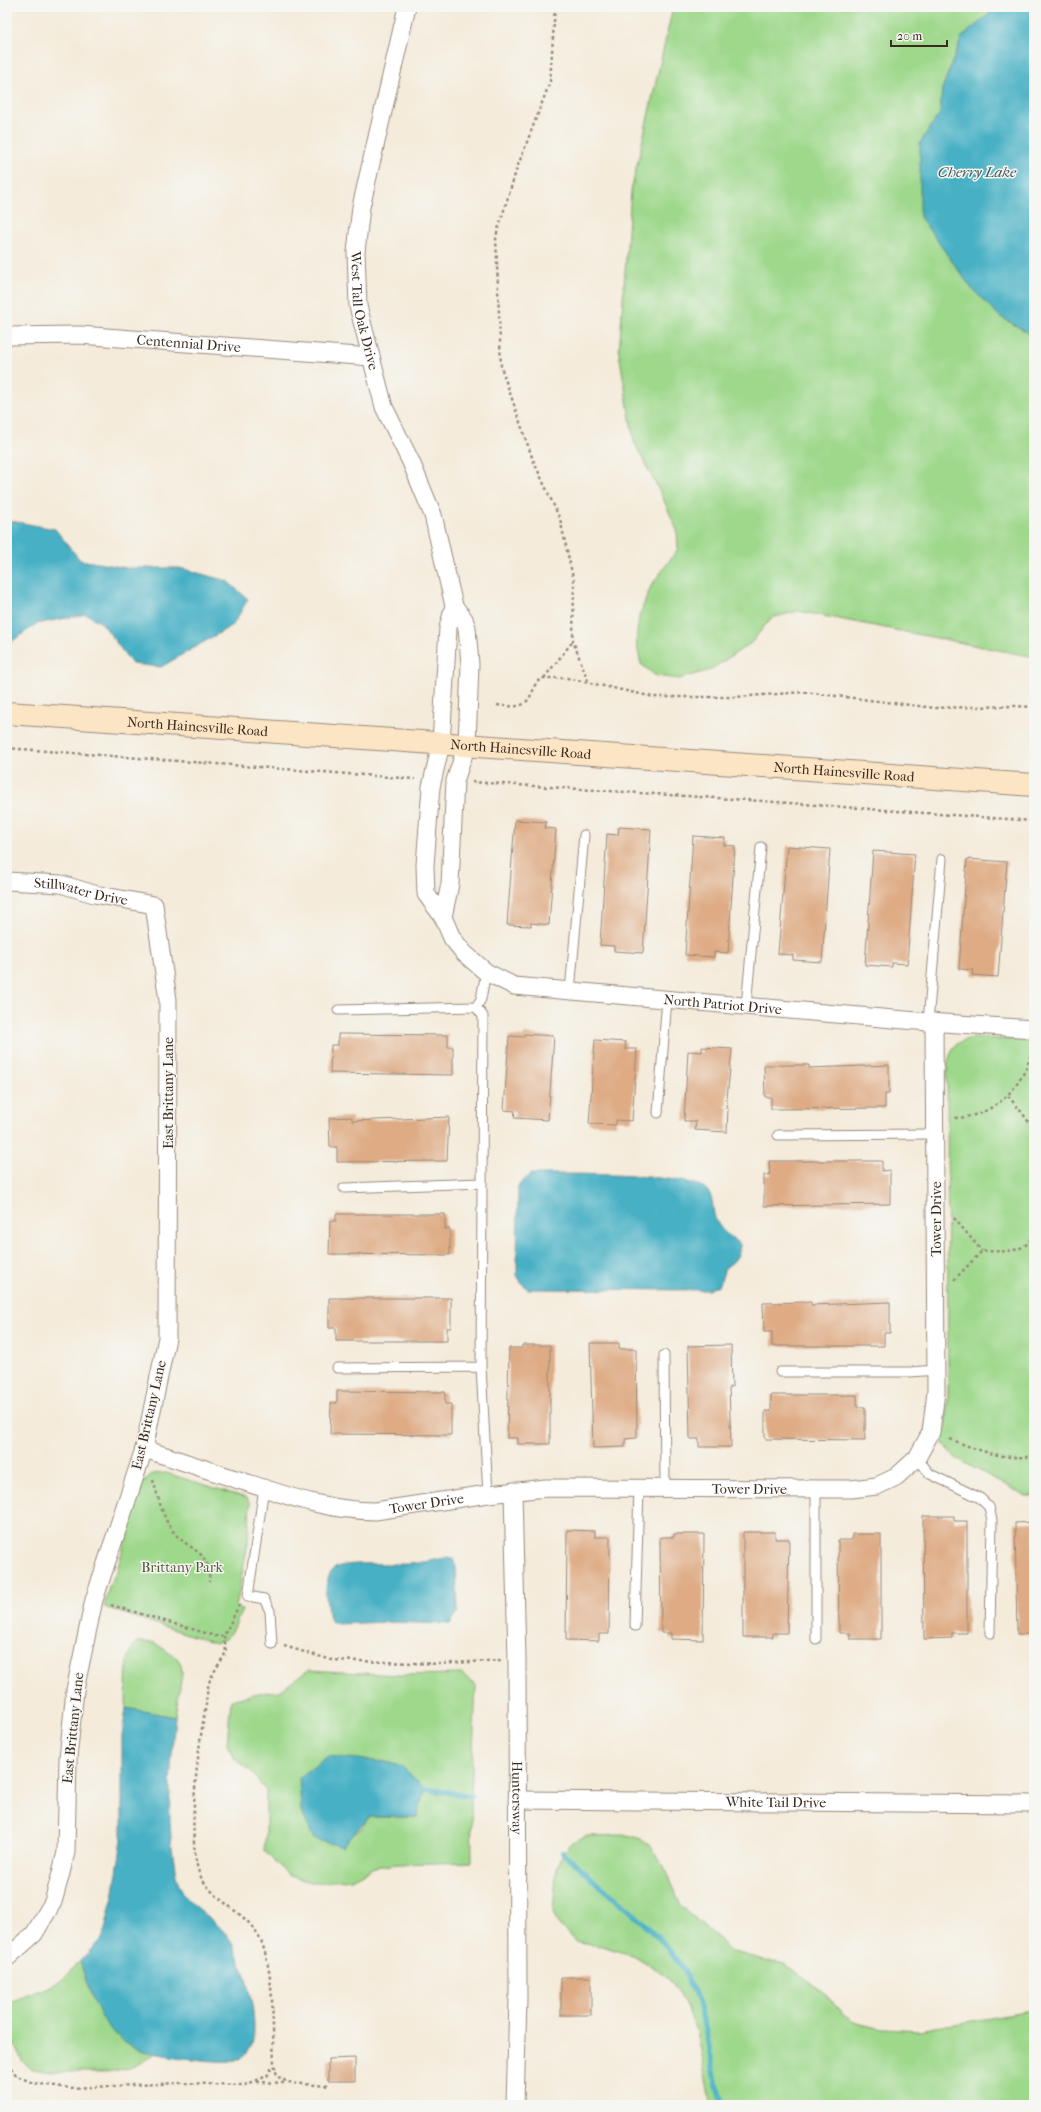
<svg xmlns="http://www.w3.org/2000/svg" width="1041" height="2112" font-family="'IM FELL French Canon',serif">
	<style>
		.green { fill: #9ed88b; stroke: #6c8154; fill-rule: evenodd }
		.water { fill: #47b0c5; stroke: #416d72 }
		.lines { fill: none; stroke-linecap: round; stroke-linejoin: round }
		.stream { stroke: #47b0c5; stroke-width: 5.5 }
		.building { fill: #deab84 }
		.lane-casing { stroke: #988a7c; stroke-width: 11 }
		.street-casing { stroke: #988a7c; stroke-width: 19 }
		.secondary-casing { stroke: #988a7c; stroke-width: 24 }
		.path { stroke: #988a7c; stroke-width: 2.5; stroke-dasharray: 3 3; stroke-linecap: butt }
		.lane { stroke: #fff; stroke-width: 9 }
		.street { stroke: #fff; stroke-width: 17 }
		.secondary { stroke: #fce5c4; stroke-width: 22 }
		.labels { text-anchor: middle; dominant-baseline: central; stroke-width: 3; stroke-linejoin: round; paint-order: stroke }
		.street-label { font-size: 14px; fill: #3b2a1e; stroke: #f6f6f2 }
		.park-label { font-size: 14px; fill: #545639; stroke: #f6f6f2 }
		.water-label { font-size: 15px; font-style: italic; fill: #3f5958; stroke: #f6f6f2 }
	</style>
	<rect width="100%" height="100%" fill="#f6f6f2"/>
	<filter id="ink" filterUnits="userSpaceOnUse"><feTurbulence type="fractalNoise" baseFrequency=".025" numOctaves="2"/><feDisplacementMap in="SourceGraphic" scale="8" xChannelSelector="R" yChannelSelector="G"/><feConvolveMatrix kernelMatrix="1 2 1 2 8 2 1 2 1" color-interpolation-filters="sRGB"/></filter>
	<filter id="wash" filterUnits="userSpaceOnUse"><feTurbulence type="fractalNoise" baseFrequency=".012" numOctaves="4" result="noise"/><feDisplacementMap in="SourceGraphic" scale="16" xChannelSelector="R" yChannelSelector="G"/><feGaussianBlur stdDeviation="0.9" result="paint"/><feColorMatrix in="noise" values="0 0 0 0 0 0 0 0 0 0 0 0 0 0 0 0 0 1.4 0 .05"/><feComposite in="paint" operator="in"/></filter>
	<g filter="url(#wash)">
		<rect width="100%" height="100%" fill="#f4ebda"/>
		<path class="green" d="M673,7H998L962,37L942,89L940,113L920,143L952,259L972,289L999,316L1034,336V657L798,611L771,618L751,643L710,670L679,679L656,676L641,664L636,641L639,617L651,586L678,549L677,530L662,496L634,442L619,353L631,191Z
			M975,1037L1034,1042V1496H1026L954,1457L942,1442L946,1427L948,1392L947,1065C952,1046 955,1042 975,1037Z
			M166,1473L247,1498L250,1503L248,1542L236,1607L242,1609C235,1625 233,1639 215,1643L104,1607L109,1587L117,1571L136,1499L144,1481L152,1474Z
			M137,1642L155,1643L178,1659L181,1664L182,1674L175,1717L126,1708C127,1691 123,1653 137,1642Z
			M308,1670L397,1675L462,1674L476,1685L471,1796L472,1862L398,1864L374,1867L351,1879L315,1883L290,1876L264,1851L266,1831V1791L251,1771L233,1757L227,1744L231,1700L258,1693L280,1691ZM299,1778L417,1817H369L361,1829L349,1837Z
			M627,1835L639,1838L649,1845L663,1865L681,1906L733,1952L784,1965L821,1990L851,2021L883,2028L919,2030L1025,2012H1034V2105H990L988,2102L981,2105H711L696,2031L679,1991L664,1974L635,1956L605,1947L576,1941L559,1925L553,1913L556,1873L563,1852L573,1842L585,1836Z
			M80,1961C91,1995 102,2031 135,2048C141,2051 150,2052 157,2053L129,2068L107,2072H52L33,2069L22,2061L7,2030V2003L46,1988L63,1979Z"/>
		<path class="water" d="M998,7H1034V336L999,316L972,289L920,217V143L940,113L942,89L962,37Z
			M11,521L55,529L80,560L127,568H180L227,581L248,599L233,625L161,667L132,664L102,623L86,614L36,624L7,645V523Z
			M531,1174C562,1174 687,1173 706,1189C714,1196 712,1209 715,1218C720,1230 729,1237 740,1244C740,1256 735,1261 725,1268L720,1284L708,1290L528,1289L522,1284L517,1275L518,1186Z
			M445,1558L453,1559L456,1566L458,1612L450,1624L385,1622L338,1624L331,1621C326,1606 321,1579 335,1568C346,1561 394,1565 409,1564C421,1563 433,1560 445,1558Z
			M126,1708L175,1717C171,1764 166,1813 174,1861C175,1869 176,1880 180,1887C187,1905 214,1919 226,1934C242,1954 265,2030 248,2052C244,2058 237,2060 230,2061C215,2063 153,2055 138,2049C132,2047 124,2042 120,2038C97,2020 88,1988 80,1961L103,1937L114,1892L122,1840V1736Z
			M328,1756L386,1762L403,1767L425,1789L417,1817H369C361,1828 350,1835 343,1847L314,1839L301,1811L299,1778Z"/>
		<g class="lines">
			<path class="stream" d="M425,1789L471,1796
				M563,1852C612,1902 673,1931 698,2002C709,2035 711,2072 723,2105"/>
		</g>
		<g id="blocks">
			<path class="building" d="M515,820L546,822L545,828L556,829L549,925L531,923V926L507,925Z
				M619,827L651,829L643,953L614,951V946L600,945L607,834L618,835Z
				M693,836L725,838L724,845L735,846L728,953L714,952V957L685,955Z
				M787,846L830,849L822,962L793,960V955L778,954Z
				M873,851L915,854L907,964L892,963V967L865,965Z
				M967,859L1007,862L998,977L972,975L973,970L959,969Z
				M338,1034L448,1035V1047H453V1075L330,1073L331,1045H338Z
				M524,1034L554,1036L548,1120L514,1118L515,1111L504,1110L509,1036L524,1037Z
				M595,1040L626,1042L625,1049H637L632,1121L616,1120V1125L589,1124Z
				M702,1047L732,1049L726,1108H728L727,1132L695,1130L696,1121H684L688,1051L702,1052Z
				M764,1065H809V1068L889,1065V1094H885V1108L771,1109V1097H765Z
				M352,1117V1121L449,1117L447,1161L337,1162V1147H330L329,1118Z
				M769,1161H882V1171L890,1170V1204L764,1206V1175H770Z
				M336,1214H445V1229H450V1255L329,1254L330,1221H336Z
				M329,1298H451V1328H447V1341H336V1328H329Z
				M811,1302V1305L890,1302V1333H884V1346H772V1332H764L763,1303Z
				M590,1343H619V1349H636L637,1438L625,1439V1447L593,1448Z
				M522,1345H550V1444H518V1438H507L509,1348H522Z
				M731,1345L732,1387H729L731,1447H699V1439H690L688,1346Z
				M337,1391L445,1392V1404H451V1435L330,1434L331,1403H337Z
				M771,1395H857V1407H865V1440L765,1439V1411H771Z
				M923,1516H954V1521H967V1633H952V1638L924,1639Z
				M1034,1522V1634H1017L1015,1523Z
				M567,1530L595,1531V1537H610L609,1634H599V1641L566,1640Z
				M743,1532H775V1539H789L787,1633H773V1637H743Z
				M674,1534H704L703,1640L671,1639V1633H661L660,1537H674Z
				M852,1534H881V1639H850V1633H839L838,1540H852Z
				M561,1977H591V2015H561Z
				M355,2058V2081H328V2059Z"/>
		</g>
	</g>
	<g filter="url(#ink)">
		<use href="#blocks" fill-opacity="0" stroke="#988a7c" stroke-width="1"/>
		<g class="lines">
			<defs>
				<path id="lane" d="M486,972L481,999L476,1007L483,1016L481,1367L488,1494
					M570,991L584,835
					M746,1006L761,847
					M338,1010L476,1007
					M928,1022L942,859
					M658,1113L667,999
					M778,1135L935,1134
					M344,1188L482,1183
					M664,1355L665,1488
					M337,1368L481,1367
					M780,1372H910L937,1370
					M917,1458L930,1474L980,1498L989,1507L992,1520L990,1633
					M264,1488L248,1596L264,1599L270,1611L272,1644
					M635,1626L639,1488
					M816,1639V1488"/>
				<g id="street">
					<path id="s1" d="M407,7L361,207L356,252L358,306L384,407L411,462L433,515L454,606L464,619L467,628L470,664L467,745L455,781L450,884L443,917"/>
					<path id="s2" d="M7,336L80,335L371,357"/>
					<path id="s3" d="M454,606L448,628L441,744L431,787L425,865L426,894L443,917L452,938L464,953L486,972L514,986L928,1022L1034,1029"/>
					<path id="s4" d="M7,881L61,884L94,894L154,905L168,1000L167,1338L144,1449L94,1600L75,1690L68,1758L66,1852L61,1873L53,1902L34,1934L7,1958"/>
					<path id="s5" d="M144,1449C179,1460 213,1472 248,1483C290,1497 331,1511 375,1511L488,1494L546,1488L851,1489L877,1486L896,1477L917,1458L931,1432L936,1392L934,1022"/>
					<path id="s6" d="M513,1491L517,1660L518,1999L515,2105"/>
					<path id="s7" d="M517,1800L1034,1804"/>
				</g>
				<g id="secondary">
					<path id="s8" d="M7,713L1034,785"/>
				</g>
			</defs>
			<use href="#lane" class="lane-casing"/>
			<use href="#street" class="street-casing"/>
			<use href="#secondary" class="secondary-casing"/>
			<path class="path" d="M555,7L550,82L517,168L496,236L501,367L533,460L560,519L574,582L573,641L588,681
				M544,678L573,641
				M497,705C521,708 528,708 536,682L544,678H567L654,697H736L804,692L935,708L1014,706L1034,707
				M7,748L415,779
				M472,782L762,801L1034,821
				M1008,1096C1018,1108 1029,1119 1034,1134
				M955,1118C994,1117 1025,1086 1032,1049
				M954,1218L982,1251
				M954,1280L982,1251C1001,1251 1025,1255 1034,1234
				M950,1439C978,1450 1004,1461 1034,1456
				M153,1480C158,1496 162,1516 172,1530C187,1551 212,1549 209,1582
				M111,1605L219,1637L224,1636L239,1605
				M224,1636L226,1652C222,1660 215,1669 211,1678C207,1685 207,1696 206,1705C199,1741 184,1849 202,1879C217,1904 252,1915 262,1943C275,1980 272,2024 274,2063L277,2076L289,2083L329,2086
				M284,1646L332,1660L439,1664L501,1660
				M7,2063L17,2076L33,2083L70,2088L180,2083L245,2085L267,2076L273,2066
				M257,2082L286,2083"/>
			<use href="#lane" class="lane"/>
			<use href="#street" class="street"/>
			<use href="#secondary" class="secondary"/>
		</g>
	</g>
	<g class="labels">
		<g class="street-label">
			<text stroke="none"><textPath href="#s1" startOffset="310">West Tall Oak Drive</textPath></text>
			<text stroke="none"><textPath href="#s2" startOffset="182">Centennial Drive</textPath></text>
			<text stroke="none"><textPath href="#s8" startOffset="191">North Hainesville Road</textPath></text>
			<text stroke="none"><textPath href="#s8" startOffset="515">North Hainesville Road</textPath></text>
			<text stroke="none"><textPath href="#s8" startOffset="839">North Hainesville Road</textPath></text>
			<text stroke="none"><textPath href="#s4" startOffset="75">Stillwater Drive</textPath></text>
			<text stroke="none"><textPath href="#s3" startOffset="631">North Patriot Drive</textPath></text>
			<text transform="translate(168 1093) rotate(-90)">East Brittany Lane</text>
			<text transform="translate(936 1219) rotate(-90)">Tower Drive</text>
			<text transform="translate(149 1415) rotate(-77)">East Brittany Lane</text>
			<text stroke="none"><textPath href="#s5" startOffset="616">Tower Drive</textPath></text>
			<text stroke="none"><textPath href="#s5" startOffset="292">Tower Drive</textPath></text>
			<text transform="translate(73 1728) rotate(-84)">East Brittany Lane</text>
			<text stroke="none"><textPath href="#s6" startOffset="307">Huntersway</textPath></text>
			<text stroke="none"><textPath href="#s7" startOffset="259">White Tail Drive</textPath></text>
		</g>
		<g class="park-label">
			<text x="182" y="1567">Brittany Park</text>
		</g>
		<g class="water-label">
			<text x="977" y="172">Cherry Lake</text>
		</g>
	</g>
	<rect width="1041" height="2112" fill="none" stroke="#f6f6f2" stroke-width="24"/>
	<path d="M891 40v6h56v-6" fill="none" stroke="#3b2a1e" stroke-width="2"/>
	<text x="897" y="40" font-size="12" fill="#3b2a1e" stroke="#f6f6f2" stroke-width="3" paint-order="stroke">20 m</text>
</svg>
